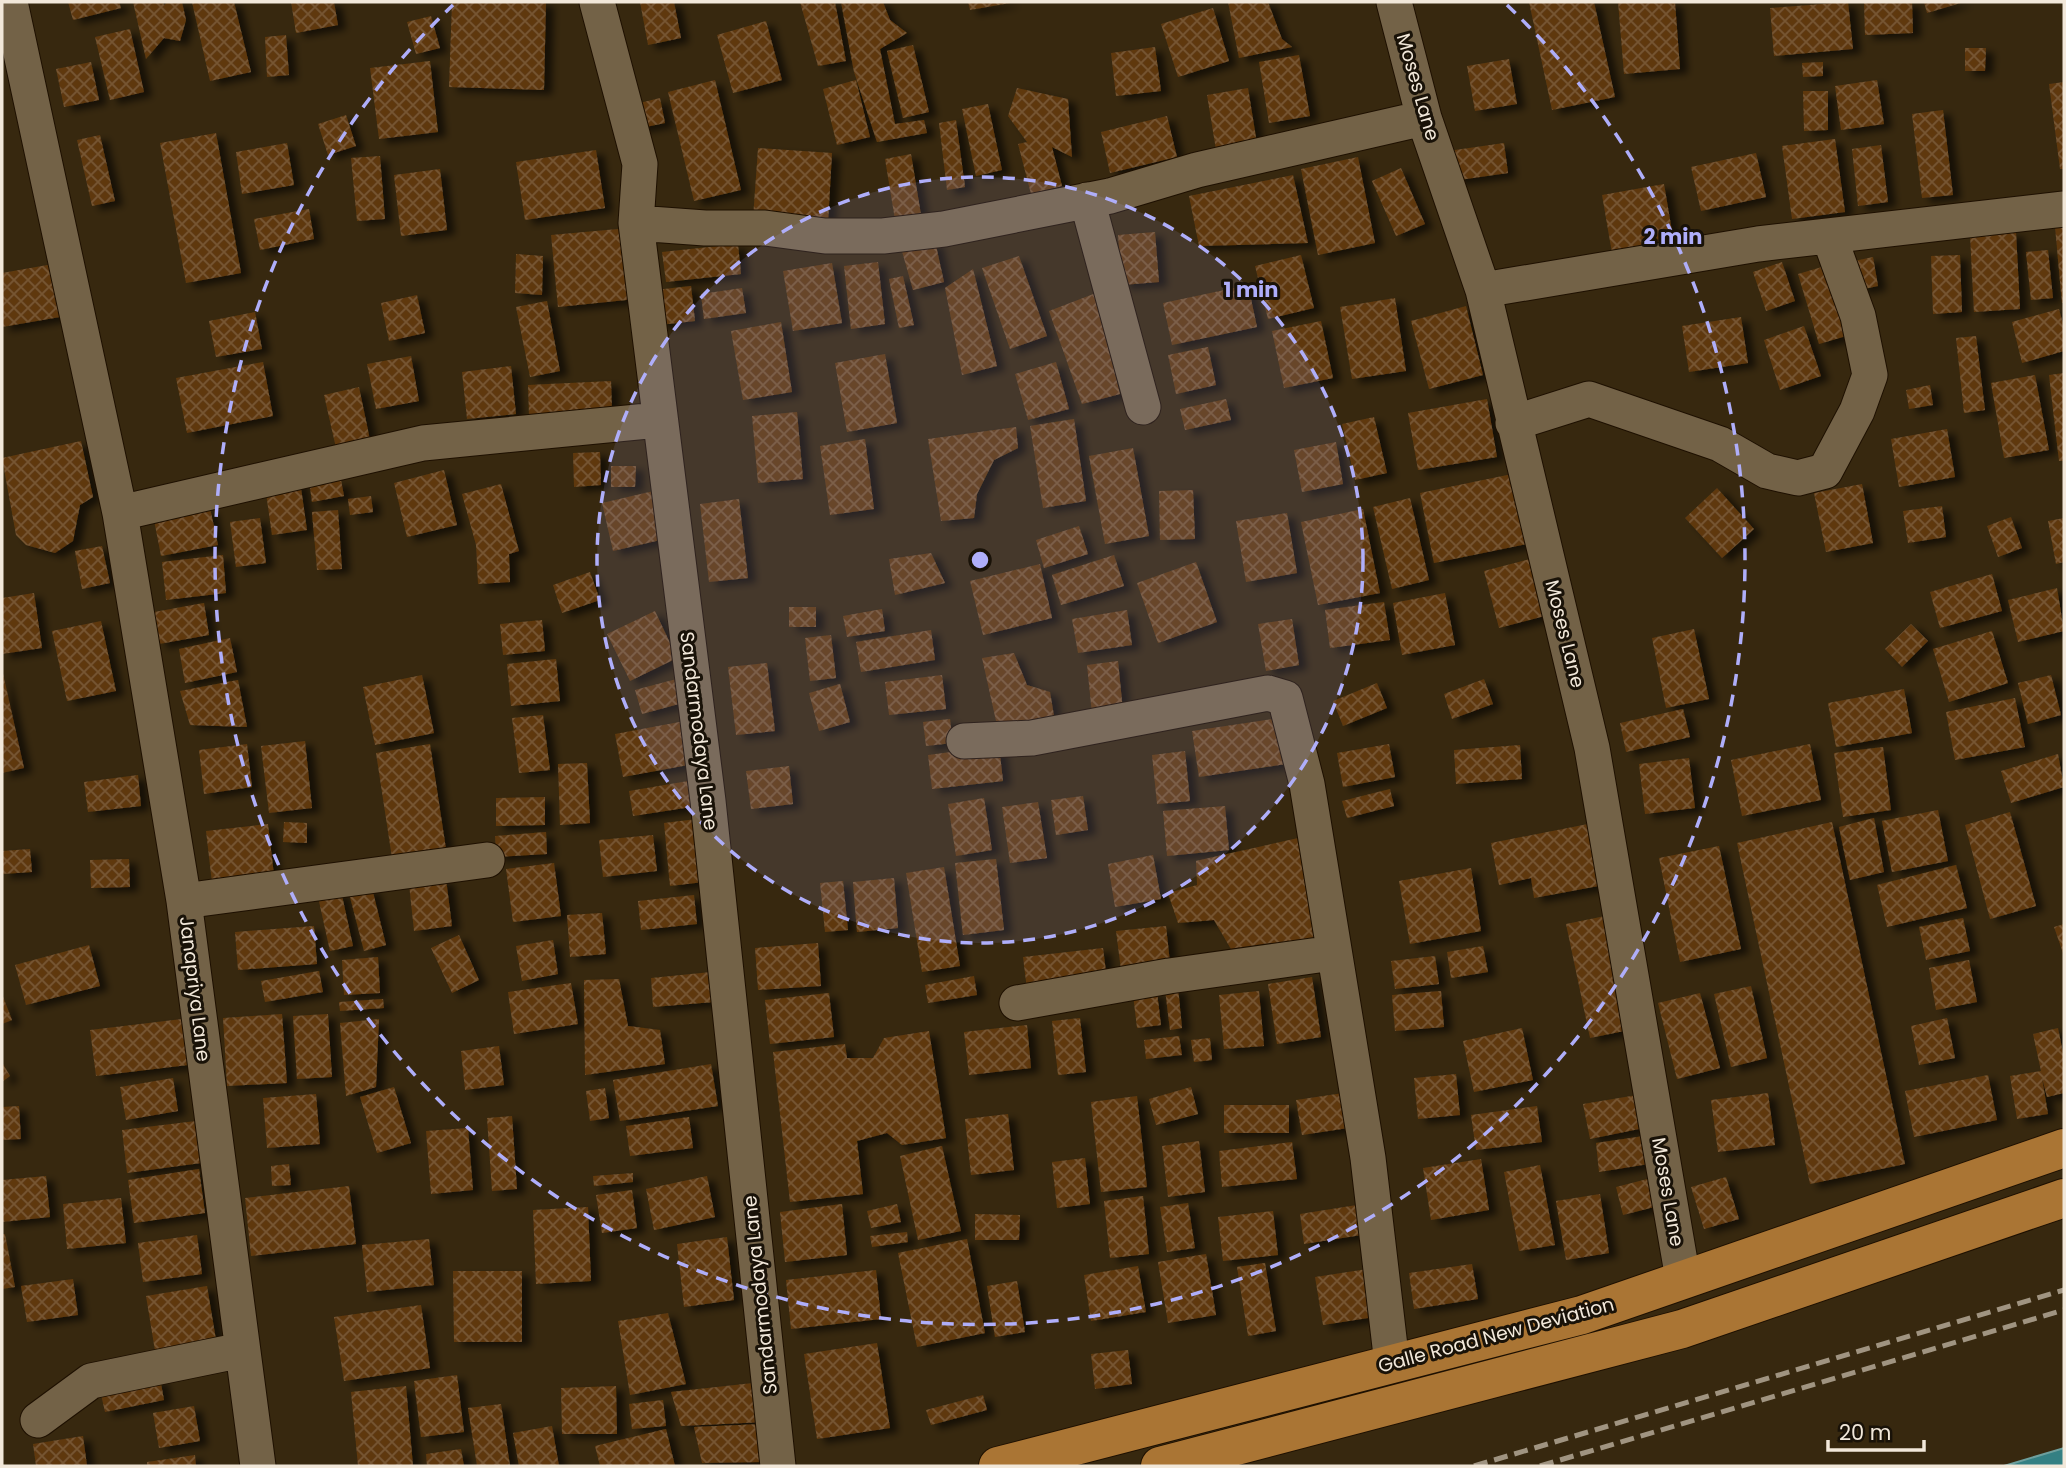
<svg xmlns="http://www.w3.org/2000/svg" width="2066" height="1468" font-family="Poppins,sans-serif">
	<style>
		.water { fill: #348083; stroke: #6d9f9d; stroke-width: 2 }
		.building { fill: url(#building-cross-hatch); filter: url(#shadow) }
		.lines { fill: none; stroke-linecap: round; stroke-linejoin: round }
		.minor-casing { stroke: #1e1000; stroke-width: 37 }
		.major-casing { stroke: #1e1000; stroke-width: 40 }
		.minor { stroke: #736247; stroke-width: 35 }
		.major { stroke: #aa7534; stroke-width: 38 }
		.rail { stroke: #a09481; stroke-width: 5; stroke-dasharray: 14 7; stroke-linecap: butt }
		.ring { fill: none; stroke: #afaefa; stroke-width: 3.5; stroke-dasharray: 12 9 }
		.labels { text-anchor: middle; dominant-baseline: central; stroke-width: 6; stroke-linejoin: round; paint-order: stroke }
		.street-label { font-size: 19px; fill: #f2e8da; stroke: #191208 }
		.centre { fill: #afaefa; stroke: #191208; stroke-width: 3.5 }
		.ring-label { font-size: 21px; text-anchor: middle; font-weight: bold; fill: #afaefa; stroke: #191208; stroke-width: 6; stroke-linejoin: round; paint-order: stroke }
	</style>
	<defs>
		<pattern id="building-cross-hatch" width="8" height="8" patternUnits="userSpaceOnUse" patternTransform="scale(1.75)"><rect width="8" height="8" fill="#5e3911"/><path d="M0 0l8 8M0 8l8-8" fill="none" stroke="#765633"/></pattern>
		<filter id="shadow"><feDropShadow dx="8" dy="4.5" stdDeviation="3.5" flood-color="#0009"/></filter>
	</defs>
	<rect width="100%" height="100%" fill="#37280f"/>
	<path class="water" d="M2064,1448V1466H2004Z"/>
	<path class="building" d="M68,2H119L121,8L73,20Z
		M133,2H163L164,5L168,2H182L186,20L180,41L164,38L146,59Z
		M192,2H234L251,72L210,81Z
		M291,2H334L338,25L296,33Z
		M452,2H546L544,90L449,87Z
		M640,2H674L681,38L648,45Z
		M800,2H835L846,61L818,66Z
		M841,2H883L890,20L907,33L880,49L895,124L924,120L927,133L877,142L854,72Z
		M968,2H1010V3L970,10Z
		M1228,2H1268L1282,39L1292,47L1239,58Z
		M1529,2H1594L1615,97L1552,110Z
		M1618,2H1675L1680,69L1624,74Z
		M1848,2L1853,49L1774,56L1770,8Z
		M1864,2H1912L1913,33L1865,35Z
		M1924,2H1964L1927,13Z
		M1213,8L1229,61L1178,77L1161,24Z
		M431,16L440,48L416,54L407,22Z
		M766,21L782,80L733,93L717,35Z
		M130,29L144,92L110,100L95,37Z
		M286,35L289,75L267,77L265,37Z
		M913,45L929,112L903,118L887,51Z
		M1155,47L1161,91L1116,96L1111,53Z
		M1965,48H1986L1985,71H1965Z
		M1299,55L1310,116L1269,123L1259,62Z
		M1509,59L1517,104L1475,111L1467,66Z
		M430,61L438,132L379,139L370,68Z
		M91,62L99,100L64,107L56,69Z
		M1823,62V76L1803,77L1802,63Z
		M715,80L741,190L694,201L668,92Z
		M856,80L870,137L837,145L823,89Z
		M1877,80L1884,124L1841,130L1835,86Z
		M2064,82V169H2060L2049,84Z
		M1017,88L1068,99L1072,157L1052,147L1062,186L1031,194L1018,144L1027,142L1008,116Z
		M1248,88L1258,150L1217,156L1207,95Z
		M1803,91H1828V130L1804,131Z
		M660,98L665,123L636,129L631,105Z
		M988,104L1002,170L976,176L962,109Z
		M1943,110L1953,195L1922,198L1912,114Z
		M346,115L356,146L328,155L318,124Z
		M1167,116L1177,157L1110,173L1101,132Z
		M956,120L965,187L947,190L939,123Z
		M216,133L241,273L186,283L160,143Z
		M100,135L115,201L92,206L77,140Z
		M1835,139L1845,212L1792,219L1782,146Z
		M287,143L294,185L242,194L236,152Z
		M1504,143L1508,173L1452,181L1448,151Z
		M1881,145L1888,202L1858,206L1852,149Z
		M758,148L832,153L828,223L753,218Z
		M596,150L605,208L525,220L516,162Z
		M1756,153L1766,197L1701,211L1691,167Z
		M911,154L922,221L896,226L885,159Z
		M380,156L385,219L357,221L351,158Z
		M1358,157L1375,243L1318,255L1301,169Z
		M1401,168L1425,224L1396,236L1372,181Z
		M440,169L447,230L401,236L394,175Z
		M1293,175L1308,243L1199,246L1189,196Z
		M1664,184L1675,249L1613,259L1602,195Z
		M309,209L314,239L260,250L254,219Z
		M2064,226V302L2062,303L2055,227Z
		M629,228L636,299L558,307L551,235Z
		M1155,232L1159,282L1122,285L1118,235Z
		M2016,232L2020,309L1974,312L1970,235Z
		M935,241L944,282L913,290L901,248Z
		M738,244L741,274L666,282L662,252Z
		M2048,250L2053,298L2031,300L2026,252Z
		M516,254L543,256L542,295L515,293Z
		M1301,255L1314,308L1268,319L1255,266Z
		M1960,255L1962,312L1933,314L1931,256Z
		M1019,256L1047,336L1010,349L982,268Z
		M1873,257L1878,286L1859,290L1854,261Z
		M878,262L885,324L851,329L844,266Z
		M1782,262L1795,301L1766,311L1753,272Z
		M832,263L842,323L793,331L783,271Z
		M53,264L60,317L2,327V273Z
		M1832,264L1853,334L1819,344L1798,274Z
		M973,269L997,366L962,375L945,288Z
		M903,276L914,325L899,328L889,279Z
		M1248,285L1257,327L1172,345L1163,303Z
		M691,286L695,321L659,325L655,290Z
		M742,288L746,313L704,319L701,294Z
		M1096,293L1120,394L1082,404L1049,311Z
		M417,295L425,333L389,341L381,303Z
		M1395,298L1406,371L1352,379L1340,307Z
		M547,301L560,371L530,377L516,307Z
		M1466,306L1483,375L1429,389L1411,321Z
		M2059,309L2064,327V351L2022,363L2012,322Z
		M255,312L262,349L216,357L209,321Z
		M1741,317L1748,363L1689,372L1682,326Z
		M1321,321L1333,378L1284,388L1272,331Z
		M781,322L792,392L743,400L731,331Z
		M1804,326L1821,376L1780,390L1764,340Z
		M1976,336L1985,410L1964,413L1956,338Z
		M1208,347L1216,385L1176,394L1168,355Z
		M885,354L897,423L847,432L835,363Z
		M411,356L419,401L376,409L367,364Z
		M263,362L273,416L187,433L176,378Z
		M1056,362L1069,409L1028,420L1015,374Z
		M511,366L516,414L467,419L462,372Z
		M2064,373V461H2059L2049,375Z
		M2035,375L2049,450L2004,458L1991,383Z
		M611,381L612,410L529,415L528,385Z
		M1930,385L1933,405L1909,409L1906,390Z
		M359,387L370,440L336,448L324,395Z
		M1226,399L1231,420L1185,430L1180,409Z
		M1487,399L1497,457L1418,470L1408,413Z
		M797,412L803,479L758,483L752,416Z
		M1374,417L1387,473L1355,480L1342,424Z
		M1074,419L1086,501L1043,508L1030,426Z
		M1016,427L1018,448L994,460L977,494L974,518L941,521L928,439Z
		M1947,429L1955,477L1899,487L1891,439Z
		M865,439L874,509L830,515L820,446Z
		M81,441L93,497L80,505L73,541L55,553L26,545L16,535L2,458Z
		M1336,442L1343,484L1302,492L1294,450Z
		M1133,448L1149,536L1105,544L1089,456Z
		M600,452L601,485L574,487L573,453Z
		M611,466H636L635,487H611Z
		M444,470L457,525L407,537L394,483Z
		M1512,474L1527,544L1434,563L1420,493Z
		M341,480L344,496L312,502L310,487Z
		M300,481L307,530L272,535L265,486Z
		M501,484L519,551L509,554L510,582L478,584L476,545L462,494Z
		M1862,484L1873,543L1826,552L1814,493Z
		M1717,488L1754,529L1722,558L1685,518Z
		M658,490L669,538L613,551L602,503Z
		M1193,490L1195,539L1160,540L1159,491Z
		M371,496L373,512L350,515L348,499Z
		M1410,498L1429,580L1392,589L1373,507Z
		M739,499L748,578L709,582L700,504Z
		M1942,506L1946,537L1908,543L1903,511Z
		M210,508L218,545L161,556L154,520Z
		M1363,509L1380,593L1318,605L1301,522Z
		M338,510L342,569L317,570L312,512Z
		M1287,513L1297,573L1246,582L1236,521Z
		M2011,517L2022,548L1998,557L1987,526Z
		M260,518L266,563L236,567L230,522Z
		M2064,518V562L2056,564L2048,521Z
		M1079,526L1088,554L1044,568L1036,540Z
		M102,546L110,583L82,589L75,551Z
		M931,553L945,583L895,595L889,559Z
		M223,555L226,593L166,600L162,562Z
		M1114,555L1124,586L1061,605L1052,575Z
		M1538,557L1552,614L1499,628L1484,571Z
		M1196,562L1217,622L1158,643L1137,583Z
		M1040,564L1052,618L983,635L970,581Z
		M590,572L600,600L562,613L553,585Z
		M1992,574L2002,611L1940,628L1930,592Z
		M2057,588L2064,631L2018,642L2008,600Z
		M34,593L42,648L2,654V598Z
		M1445,593L1455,645L1402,655L1393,603Z
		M1384,602L1390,640L1330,648L1325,610Z
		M204,603L209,635L159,644L154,612Z
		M789,607H816V627H789Z
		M882,609L885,631L847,637L843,616Z
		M1127,610L1132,645L1078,653L1072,619Z
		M655,611L677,658L630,681L607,634Z
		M1292,619L1299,665L1266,671L1258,624Z
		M542,620L545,651L503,655L500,624Z
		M101,621L116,691L67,701L52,631Z
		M1911,624L1928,641L1902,667L1885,649Z
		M1694,629L1709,699L1666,708L1652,638Z
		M931,630L935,660L861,672L856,642Z
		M1992,631L2008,683L1949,702L1933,649Z
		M831,635L836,678L810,681L805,638Z
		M230,638L237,672L185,683L179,649Z
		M1014,653L1027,685L1050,692L1055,722L998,730L982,658Z
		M556,659L560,701L511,706L507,664Z
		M1118,661L1123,711L1092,714L1087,665Z
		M767,663L775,731L736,735L728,667Z
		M2,669L24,768L2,773Z
		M422,675L434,733L375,745L363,687Z
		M942,675L946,709L889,715L885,682Z
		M2051,675L2061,715L2028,724L2018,683Z
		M684,677L690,701L642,714L635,690Z
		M1484,679L1493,704L1452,719L1444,694Z
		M238,680L247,727L190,725L180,691Z
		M1377,683L1387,708L1343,726L1333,701Z
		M840,684L850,722L819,731L809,693Z
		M1904,689L1912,733L1836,747L1828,703Z
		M2015,698L2025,747L1955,760L1946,712Z
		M1683,709L1690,737L1626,752L1620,723Z
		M543,715L550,770L519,773L512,718Z
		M1280,718L1286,764L1199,777L1192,731Z
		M950,719L953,743L926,746L923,722Z
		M690,720L699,763L623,777L615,734Z
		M305,741L312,808L269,813L261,746Z
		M247,744L252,787L204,794L199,750Z
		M430,744L446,849L392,858L376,753Z
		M1389,744L1395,777L1343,787L1337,753Z
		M1810,744L1821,800L1742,816L1731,760Z
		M1520,745L1522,779L1456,784L1454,750Z
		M999,746L1003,781L932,789L928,755Z
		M1883,747L1891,810L1843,817L1834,753Z
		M1185,751L1190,801L1157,804L1152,755Z
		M2058,754L2064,787L2011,803L2001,771Z
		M1689,758L1695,808L1645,814L1639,764Z
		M587,763L590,823L560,825L558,764Z
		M789,766L793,804L751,809L746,771Z
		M138,775L141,806L88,812L84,782Z
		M694,780L698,806L633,816L629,791Z
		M1390,789L1394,806L1347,818L1342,801Z
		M1083,796L1088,830L1056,835L1051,800Z
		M545,797V825L496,826V798Z
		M984,798L992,850L956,856L948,804Z
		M1038,802L1047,858L1010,863L1002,807Z
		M1225,806L1229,850L1167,856L1163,811Z
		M1938,810L1948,861L1892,872L1882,821Z
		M2010,812L2036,906L1990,919L1965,825Z
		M705,818L712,881L670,886L664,823Z
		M1874,818L1884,872L1850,880L1839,827Z
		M284,822L307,823V843L283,842Z
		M1832,822L1905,1164L1810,1184L1737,843Z
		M268,824L274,875L212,883L206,831Z
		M1588,824L1604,885L1534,898L1531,878L1499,885L1491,843Z
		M546,832L547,854L496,857L495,836Z
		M653,835L657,871L603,877L599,840Z
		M1307,836L1321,940L1235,956L1214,920L1178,923L1168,893L1197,885L1196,861Z
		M1719,846L1741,949L1680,962L1659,858Z
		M30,849L32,872L2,874V851Z
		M1153,855L1161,899L1115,907L1108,864Z
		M129,859L130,887L91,888L90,860Z
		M996,859L1004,930L963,935L955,863Z
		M554,863L561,916L513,922L506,869Z
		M1956,865L1967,908L1887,927L1877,885Z
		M944,867L960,966L922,972L906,873Z
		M1471,868L1481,931L1410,944L1399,881Z
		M894,878L898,928L857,932L853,882Z
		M446,879L452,926L414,931L409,884Z
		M843,881L848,930L825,932L820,883Z
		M372,888L386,945L364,951L349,893Z
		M341,891L353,946L330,951L318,897Z
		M694,895L697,924L641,930L638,901Z
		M602,913L606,954L570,957L567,915Z
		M1610,915L1634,1029L1590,1038L1566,924Z
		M1963,918L1970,951L1926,960L1919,927Z
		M2064,924V956L2054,927Z
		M314,926L317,964L238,970L235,932Z
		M1166,926L1171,972L1122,978L1116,931Z
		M459,935L479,980L452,993L431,948Z
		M553,940L558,974L522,981L516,946Z
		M818,943L821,986L758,990L755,948Z
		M89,945L100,986L26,1005L15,965Z
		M1483,946L1488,972L1451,978L1447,952Z
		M1103,948L1107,980L1027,990L1023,957Z
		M1435,956L1439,984L1395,989L1391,961Z
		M378,957L380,993L344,995L342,960Z
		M1969,960L1977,1002L1936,1010L1929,968Z
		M319,971L323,992L265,1002L261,981Z
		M711,972L714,1002L653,1007L651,978Z
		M974,976L977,995L928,1003L925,985Z
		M1312,977L1321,1037L1277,1044L1268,984Z
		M619,979L628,1026L660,1030L665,1064L585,1075L584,980Z
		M571,983L578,1024L514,1034L508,992Z
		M1751,986L1767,1058L1731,1067L1714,994Z
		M1178,987L1182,1028L1170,1030L1165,989Z
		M1259,991L1264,1046L1224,1049L1219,995Z
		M1441,991L1444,1027L1395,1031L1392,995Z
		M1157,992L1161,1025L1137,1028L1133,995Z
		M829,993L834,1037L770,1044L765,1000Z
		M1700,993L1720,1068L1677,1079L1658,1003Z
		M2,994L12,1020L2,1024Z
		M383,999L384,1008L340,1011L339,1002Z
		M282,1014L287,1083L227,1086L223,1018Z
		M328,1014L332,1077L297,1079L293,1016Z
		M1080,1018L1086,1072L1058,1075L1052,1021Z
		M1947,1018L1955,1058L1919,1065L1911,1026Z
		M182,1019L188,1065L96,1076L90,1030Z
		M379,1019L376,1087L346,1096L340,1023Z
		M1027,1025L1031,1068L969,1075L964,1032Z
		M1522,1028L1533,1080L1474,1092L1463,1041Z
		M2058,1028L2064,1058V1093L2047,1097L2042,1078L2048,1114L2017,1119L2010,1076L2041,1071L2033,1034Z
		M929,1031L946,1138L902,1145L887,1133L857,1141L863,1194L790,1202L773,1052L845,1044L847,1058H873L884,1038Z
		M1179,1036L1182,1055L1146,1059L1144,1040Z
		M1210,1038L1212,1060L1194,1062L1191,1040Z
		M499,1046L504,1085L465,1090L461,1051Z
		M2,1062L10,1076L2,1082Z
		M711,1064L718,1106L620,1121L613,1080Z
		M1456,1074L1460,1115L1418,1119L1414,1078Z
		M1988,1075L1997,1120L1914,1137L1905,1091Z
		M173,1078L178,1111L126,1120L120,1087Z
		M394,1087L411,1143L377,1153L360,1097Z
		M1191,1087L1198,1114L1156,1125L1149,1099Z
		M605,1088L609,1118L590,1121L586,1091Z
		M1350,1092L1355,1127L1302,1135L1296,1100Z
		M1768,1093L1775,1145L1718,1152L1711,1100Z
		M316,1094L320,1144L267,1148L263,1098Z
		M1643,1094L1649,1127L1590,1139L1583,1104Z
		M1137,1096L1147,1187L1101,1192L1091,1102Z
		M1224,1105H1289V1133H1224Z
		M19,1106L21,1139L2,1140V1107Z
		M1537,1106L1542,1142L1476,1150L1471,1115Z
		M1008,1114L1014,1170L971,1175L965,1119Z
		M512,1116L517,1189L492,1191L487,1118Z
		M689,1117L693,1148L630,1156L626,1126Z
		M196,1121L201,1163L127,1173L122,1130Z
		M468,1128L473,1190L431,1194L426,1131Z
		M1651,1135L1655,1163L1599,1172L1596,1143Z
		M1199,1141L1205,1192L1168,1197L1162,1146Z
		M1292,1142L1297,1179L1222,1187L1219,1151Z
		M942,1146L961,1231L918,1240L900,1156Z
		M1085,1158L1090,1204L1057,1208L1052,1162Z
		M1481,1159L1489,1210L1431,1220L1423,1168Z
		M289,1164L291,1185L272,1186L271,1166Z
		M1540,1165L1555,1245L1519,1251L1504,1172Z
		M199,1169L205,1213L134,1223L128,1180Z
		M633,1173V1182L594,1186L593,1176Z
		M46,1176L50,1217L2,1222V1180Z
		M707,1176L715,1217L654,1230L646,1189Z
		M1659,1176L1666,1204L1623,1215L1616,1187Z
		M1726,1177L1739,1219L1704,1229L1691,1187Z
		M349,1186L356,1244L251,1256L245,1198Z
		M632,1190L637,1228L602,1233L596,1195Z
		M1600,1194L1609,1253L1566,1260L1556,1201Z
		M1143,1196L1149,1254L1110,1258L1104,1201Z
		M121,1198L126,1243L67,1249L63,1204Z
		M1188,1203L1195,1248L1167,1252L1160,1207Z
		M842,1204L847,1255L785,1262L780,1212Z
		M897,1204L901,1222L871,1228L867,1211Z
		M1363,1204L1368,1234L1304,1244L1300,1214Z
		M588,1207L591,1281L536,1284L533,1210Z
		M1273,1211L1278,1255L1223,1261L1218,1217Z
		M975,1214L1020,1215L1019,1240H975Z
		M907,1232L908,1242L872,1247L870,1236Z
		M2,1234H5L15,1287L2,1289Z
		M197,1235L202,1274L143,1282L138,1243Z
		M727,1237L734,1300L684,1307L677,1244Z
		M429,1239L434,1285L367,1292L362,1245Z
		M967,1239L985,1333L917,1347L898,1253Z
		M1206,1254L1216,1315L1168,1323L1158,1262Z
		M1265,1263L1276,1331L1248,1336L1237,1267Z
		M1472,1264L1478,1299L1414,1309L1409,1273Z
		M1138,1266L1146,1312L1091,1321L1084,1275Z
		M1374,1268L1381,1316L1323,1325L1315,1277Z
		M876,1270L881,1319L791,1329L786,1280Z
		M453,1271H522V1342H454Z
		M73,1279L78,1315L27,1322L21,1286Z
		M1017,1281L1025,1332L995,1337L987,1286Z
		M207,1286L217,1346L156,1357L146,1296Z
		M421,1305L430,1368L344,1381L334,1317Z
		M668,1313L686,1384L630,1395L618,1321Z
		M877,1343L890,1428L817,1439L804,1354Z
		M1128,1350L1132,1384L1095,1389L1091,1354Z
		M457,1375L464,1432L421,1437L414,1381Z
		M160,1378L164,1400L105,1412L100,1390Z
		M762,1382L764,1422L681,1426L671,1392Z
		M406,1386L413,1466H358L351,1392Z
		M616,1386L617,1434H562L561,1388Z
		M983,1395L987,1410L931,1425L926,1410Z
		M663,1400L666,1426L632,1429L629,1404Z
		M501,1404L510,1466H477L468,1408Z
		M194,1406L200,1441L159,1448L153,1413Z
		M763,1424V1462L702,1463L694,1427Z
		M552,1426L559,1466H519L513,1433Z
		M666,1429L675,1466H600L595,1446Z
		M83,1436L87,1466H36L33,1444Z
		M461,1449L464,1466H427L426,1454Z
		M195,1455L196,1466H147V1462Z"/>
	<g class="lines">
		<defs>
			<path id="minor" d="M10,2L120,513L184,901L258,1466
				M597,2L640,164L636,223L708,801L778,1466
				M1394,2L1424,118L1483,290L1592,748L1683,1279
				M1087,200L1143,407
				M636,223L705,228H765L825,236H883L944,229L1110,196L1197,170L1424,118
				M1483,290L1758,244L2064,209
				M1513,423L1589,399L1720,444L1767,471L1798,478L1825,471L1857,411L1870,375L1858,316L1829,236
				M120,513L423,443L658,420
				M964,741L1032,738L1268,693L1285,698L1307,784L1368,1158L1392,1364
				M184,901L487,860
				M1017,1003L1169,976L1333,953
				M38,1420L91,1381L242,1350"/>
			<path id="major" d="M998,1466L1582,1315L2064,1148
				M1160,1466L1682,1329L2064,1198"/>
		</defs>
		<use href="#minor" class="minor-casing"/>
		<use href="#major" class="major-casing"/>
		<use href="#minor" class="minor"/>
		<use href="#major" class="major"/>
		<path class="rail" d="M1474,1466L2064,1290
			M1540,1466L2064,1310"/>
	</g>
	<circle cx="980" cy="560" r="383" fill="#afaefa" fill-opacity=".12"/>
	<g class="ring">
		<circle cx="980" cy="560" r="383"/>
		<path d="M1507 5A765 765 0 1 1 453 5"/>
	</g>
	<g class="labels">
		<g class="street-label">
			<text transform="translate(1418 87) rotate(74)">Moses Lane</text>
			<text transform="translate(1565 634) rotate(76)">Moses Lane</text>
			<text transform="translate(699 731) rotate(83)">Sandarmodaya Lane</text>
			<text transform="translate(195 989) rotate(83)">Janapriya Lane</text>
			<text transform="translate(1668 1192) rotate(80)">Moses Lane</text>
			<text transform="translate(760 1295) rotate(-96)">Sandarmodaya Lane</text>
			<text transform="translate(1496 1335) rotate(-15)">Galle Road New Deviation</text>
		</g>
	</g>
	<circle cx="980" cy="560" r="10" class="centre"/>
	<g class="ring-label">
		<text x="1673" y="244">2 min</text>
		<text x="1251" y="297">1 min</text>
	</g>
	<rect width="2066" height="1468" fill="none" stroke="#f2e8da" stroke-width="7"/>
	<path d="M1828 1440v10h96v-10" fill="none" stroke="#f2e8da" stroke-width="3.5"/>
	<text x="1839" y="1440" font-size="21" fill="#f2e8da" stroke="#191208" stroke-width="5" paint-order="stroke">20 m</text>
</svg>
